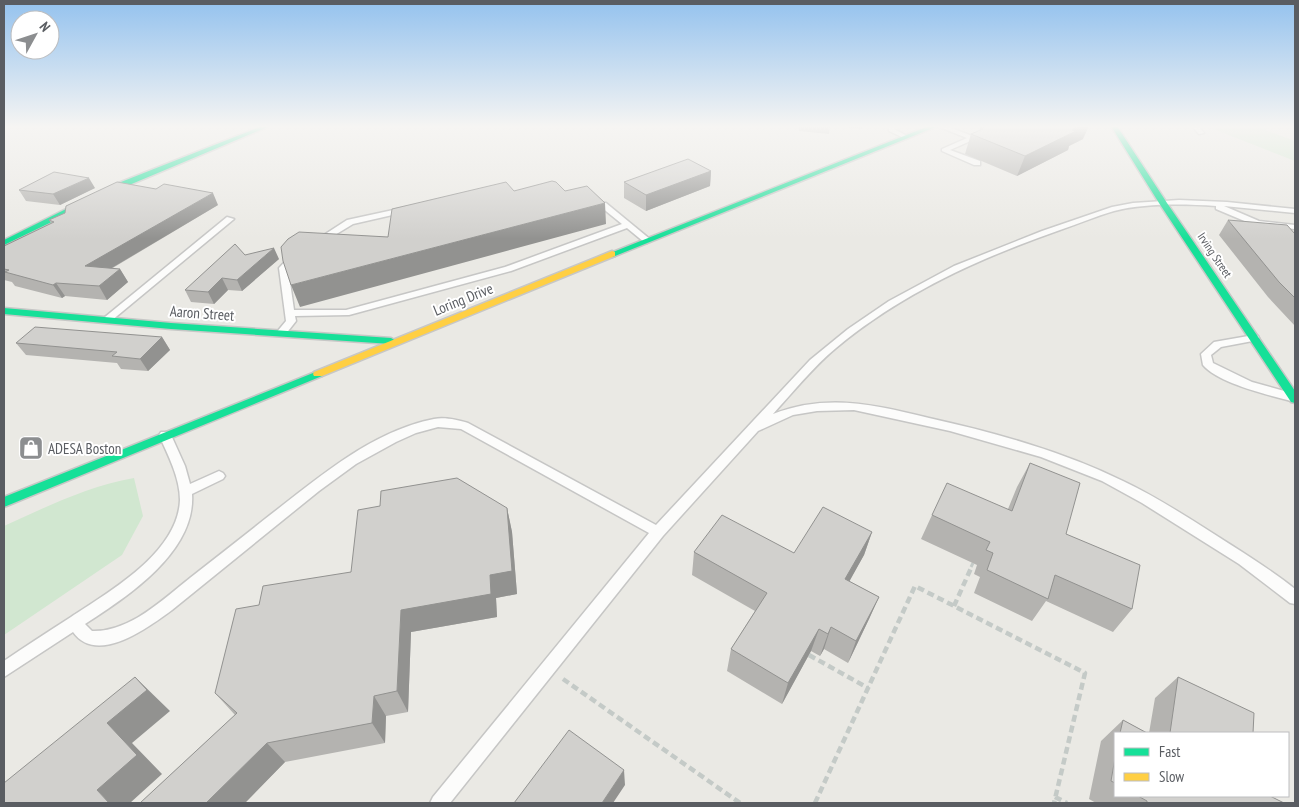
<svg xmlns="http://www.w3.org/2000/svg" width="1299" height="807" font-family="'PT Sans Narrow',sans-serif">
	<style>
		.green { fill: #d1e7d0 }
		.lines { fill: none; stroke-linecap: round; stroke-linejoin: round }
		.lane-casing { stroke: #c6c6c5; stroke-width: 3 }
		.fast-casing { stroke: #c7c7c6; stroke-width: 3 }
		.slow-casing { stroke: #c7c7c6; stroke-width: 3 }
		.path-far1 { stroke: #c4cac7; stroke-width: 3; stroke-dasharray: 5.5 2.5; stroke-linecap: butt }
		.path { stroke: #c4cac7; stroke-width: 4.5; stroke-dasharray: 7 4; stroke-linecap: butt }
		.lane { fill: #fcfcfb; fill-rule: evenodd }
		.fast { fill: #16e098; fill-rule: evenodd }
		.slow { fill: #ffcf43; fill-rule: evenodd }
		.wall { fill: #b4b3b0 }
		.shaded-wall { fill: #929290 }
		.building { fill: #d1d0cd; stroke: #929290 }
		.labels { text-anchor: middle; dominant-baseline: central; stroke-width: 4; stroke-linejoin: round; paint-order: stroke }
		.far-street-label { font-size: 12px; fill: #5a5d62; stroke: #fff }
		.street-label { font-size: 15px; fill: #5a5d62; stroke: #fff }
		.poi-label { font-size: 15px; fill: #5a5d62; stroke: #fff; text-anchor: start }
	</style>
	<rect width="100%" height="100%" fill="#eae9e4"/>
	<path class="green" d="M1206,126H1255L1295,141V161Z
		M134,478L143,516L122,555L4,635V526C46,507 88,486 134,478Z"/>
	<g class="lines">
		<defs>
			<path id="lane" d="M888,126H894V129L909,137L904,138L889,131Z
				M937,126H946L975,137V139L950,150L980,161V165H974L942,151V149L967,138Z
				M1192,126H1198L1204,133L1199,134Z
				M1179,200L1227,202L1295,209V213L1224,206L1259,221L1295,225V229L1254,225L1216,209V206C1183,204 1146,203 1114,211C1096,216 1078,224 1060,230C980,258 902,293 836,348C813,367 794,391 773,414C828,393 875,405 929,418C996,433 1062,451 1123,481C1155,496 1184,515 1214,534C1242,552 1270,569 1295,589V604L1290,603L1239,564L1142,503L1102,481L1041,457L950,431L854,410L817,411L793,415L758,431L663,536L450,803H430L433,797L649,533L461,429L438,427L416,433L396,442L356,464L319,491L172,610C149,627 97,666 73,632L4,677V661C26,646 49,631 71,617C109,592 178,553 180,500C180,478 168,455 159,435L161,432H169L171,435L185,466L190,484L219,471L223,473L225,476L223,479L192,494C196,552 127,597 85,624L92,631C130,632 162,600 190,578C218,556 246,534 274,512C322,475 373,431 434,419C445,417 458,420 468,423L656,525L810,360L848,329L889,301L954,266L1042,231L1112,207L1133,203Z
				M588,201L606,203L651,240L647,243L644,242L627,228L511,271L349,315L295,316L296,321L285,335H277L276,333L286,321L279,268L292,254H298L299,256L288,268L294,310H346L505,267L622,224L601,207L588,205Z
				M407,207L411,209L410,211L353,224L320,244L317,245L313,242L347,220Z
				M227,217L234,219L111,321H105L103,319L105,317Z
				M1254,335L1258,336L1259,338L1258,340L1221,347L1211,355L1213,363L1252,382L1295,394V400L1291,401C1268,395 1218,383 1203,365L1201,354L1214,342Z"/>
			<path id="fast" d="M262,126H270L122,188L4,245V240L116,184Z
				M929,126H938L615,256L612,257L608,254Z
				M1111,126H1117L1167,203L1295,391V403L1291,402L1159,203Z
				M4,308L171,323L391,338L396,341L391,344L171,329L4,314Z
				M318,371L322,372L323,374L322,376L4,507V497Z"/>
			<path id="slow" d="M612,251L615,252V256L322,376H314L313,374L314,372Z"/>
		</defs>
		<use href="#lane" class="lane-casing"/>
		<use href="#fast" class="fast-casing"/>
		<use href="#slow" class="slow-casing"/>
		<path class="path-far1" d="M971,567L973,563"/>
		<path class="path" d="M954,606L972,566
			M809,655L868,688
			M563,679L740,803
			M1055,797L1067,803
			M815,803L915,586L1085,673L1054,803"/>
		<use href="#lane" class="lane"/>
		<use href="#fast" class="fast"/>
		<use href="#slow" class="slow"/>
	</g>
	<path class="wall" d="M799,126H862V129L830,126L829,134L799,131Z
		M980,128L1083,139L1069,146L1068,150L1017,176L965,154L971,134L979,131Z
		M711,171L710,186L646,211L624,198V182Z
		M95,188L60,205L26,201L19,190Z
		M218,205L111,269H120L128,282L107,300L65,296L62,298L15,286L12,282L4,280V246L51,223L49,220Z
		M1228,220L1295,234V326L1268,297L1219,235Z
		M245,255L279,259L242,291L228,290L214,304L191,302L185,290Z
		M162,337L170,350L148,371L121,369L117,363L26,355L16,343Z
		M1030,463L1066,534L1132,609L1113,632L1046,601L1032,621L974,593L980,577L974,574L977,565L921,539L932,515L1008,509L1017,487Z
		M507,508L512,532L517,594L496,598L497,617L411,632L408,712L386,716L385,743L285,762L245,803H140L235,715L215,693L259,605L351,572Z
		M872,532L864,555L849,581L879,597L869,619L848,663L824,649L820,656L811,651L782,704L727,671L731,649L755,611L692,575L694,552L794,553Z
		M1178,677L1253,733H1149L1155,698Z
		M1123,720L1147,733H1115V796H1270L1284,803H1096L1089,799L1101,741Z"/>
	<path class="shaded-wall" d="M1080,126H1089L1083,139L1069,146L1068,150L1017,176L1025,156Z
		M711,171L710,186L646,211V195Z
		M89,178L95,188L60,205L53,194Z
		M213,193L218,205L93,279L85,266Z
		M605,203L606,224L300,307L291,285Z
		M274,248L279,259L242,291L237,280Z
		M120,269L128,282L107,300L99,286Z
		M222,278L228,290L214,304L208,292Z
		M56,283L65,296L62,298L53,285Z
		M162,337L170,350L148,371L140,359Z
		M507,508L512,532L517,594L496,598L497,617L411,632L408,712L397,691L401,610L490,575Z
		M872,532L864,555L838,602L845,579Z
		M879,597L869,619L848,663L856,641Z
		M831,627L824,649L820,656L828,634Z
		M819,629L811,651L782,704L788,683Z
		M135,677L170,711L132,743L162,774L130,803H109L97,790L107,723Z
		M374,696L386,716L385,743L372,723Z
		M267,743L285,762L245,803H206Z
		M624,770L625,785L613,803H602Z"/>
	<path class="building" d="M986,126H1080L1072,130L1076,131L1025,156L971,134L983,129L980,128Z
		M688,159L711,171L646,195L624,182Z
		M54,172L89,178L53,194L19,190Z
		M552,181L556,182L565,191L587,186L605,203L291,285L283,261L281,247L288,239L299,232L388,237L392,209L506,182L514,191Z
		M117,182L156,189L164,184L213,193L85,266L120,269L99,286L56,283L53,285L5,272L9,270L4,269V246L54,222L49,220L65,213L66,206Z
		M1228,220L1287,225L1295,234V298L1279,282Z
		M235,244L245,255L274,248L237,280L222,278L208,292L185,290Z
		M35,327L162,337L140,359L112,356L117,352L16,343Z
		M1030,463L1080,483L1066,534L1140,565L1132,609L1055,575L1048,599L987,570L993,553L986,550L990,542L932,515L947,483L1012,511Z
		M457,478L507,508L512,571L490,575L491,594L401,610L397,691L374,696L372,723L267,743L206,803H140L237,713L215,693L236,609L259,605L263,586L351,572L358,510L380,506L381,491Z
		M823,507L872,532L845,579L879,597L856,641L831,627L828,634L819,629L788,683L731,649L767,593L694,552L722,515L794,553Z
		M135,677L147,690L107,723L137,755L97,790L109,803H4V783Z
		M1178,677L1254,713L1253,733H1170Z
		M1123,720L1147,733H1120Z
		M569,730L624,770L602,803H514Z
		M1115,758V783L1111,781Z
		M1138,796H1270L1284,803H1147V801Z"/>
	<linearGradient id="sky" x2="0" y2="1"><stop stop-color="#94c2ee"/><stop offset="0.53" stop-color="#f6f5f3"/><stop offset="1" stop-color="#f6f5f3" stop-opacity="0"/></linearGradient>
	<rect width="1299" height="239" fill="url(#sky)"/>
	<defs>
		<symbol id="shop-square" viewBox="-11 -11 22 22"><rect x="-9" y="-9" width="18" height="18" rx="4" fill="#8c8e90" stroke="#fff"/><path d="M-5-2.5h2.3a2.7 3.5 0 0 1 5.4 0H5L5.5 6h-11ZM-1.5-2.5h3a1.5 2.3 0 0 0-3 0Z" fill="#fff"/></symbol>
	</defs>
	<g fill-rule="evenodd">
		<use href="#shop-square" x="17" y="434" width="28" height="28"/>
	</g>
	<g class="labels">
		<g class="far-street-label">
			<text transform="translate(1215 255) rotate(56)">Irving Street</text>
		</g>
		<g class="street-label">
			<text transform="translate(463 299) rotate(-22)">Loring Drive</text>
			<text transform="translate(202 313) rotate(4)">Aaron Street</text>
		</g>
		<g class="poi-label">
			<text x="48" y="448">ADESA Boston</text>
		</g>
	</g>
	<rect width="1299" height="807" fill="none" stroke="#5a5d62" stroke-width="10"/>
	<rect x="1114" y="732" width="175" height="65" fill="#ffffff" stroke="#bdbec0"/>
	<rect x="1124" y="748" width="25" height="8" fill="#16e098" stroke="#bdbec0"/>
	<text x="1159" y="757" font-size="15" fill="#5a5d62">Fast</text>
	<rect x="1124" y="773" width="25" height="8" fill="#ffcf43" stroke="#bdbec0"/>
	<text x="1159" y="782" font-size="15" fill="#5a5d62">Slow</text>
	<g transform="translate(35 35) rotate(50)"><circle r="24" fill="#ffffff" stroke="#bdbec0"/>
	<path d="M0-4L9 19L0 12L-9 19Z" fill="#8c8e90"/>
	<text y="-8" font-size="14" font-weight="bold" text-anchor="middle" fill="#5a5d62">N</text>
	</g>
</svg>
